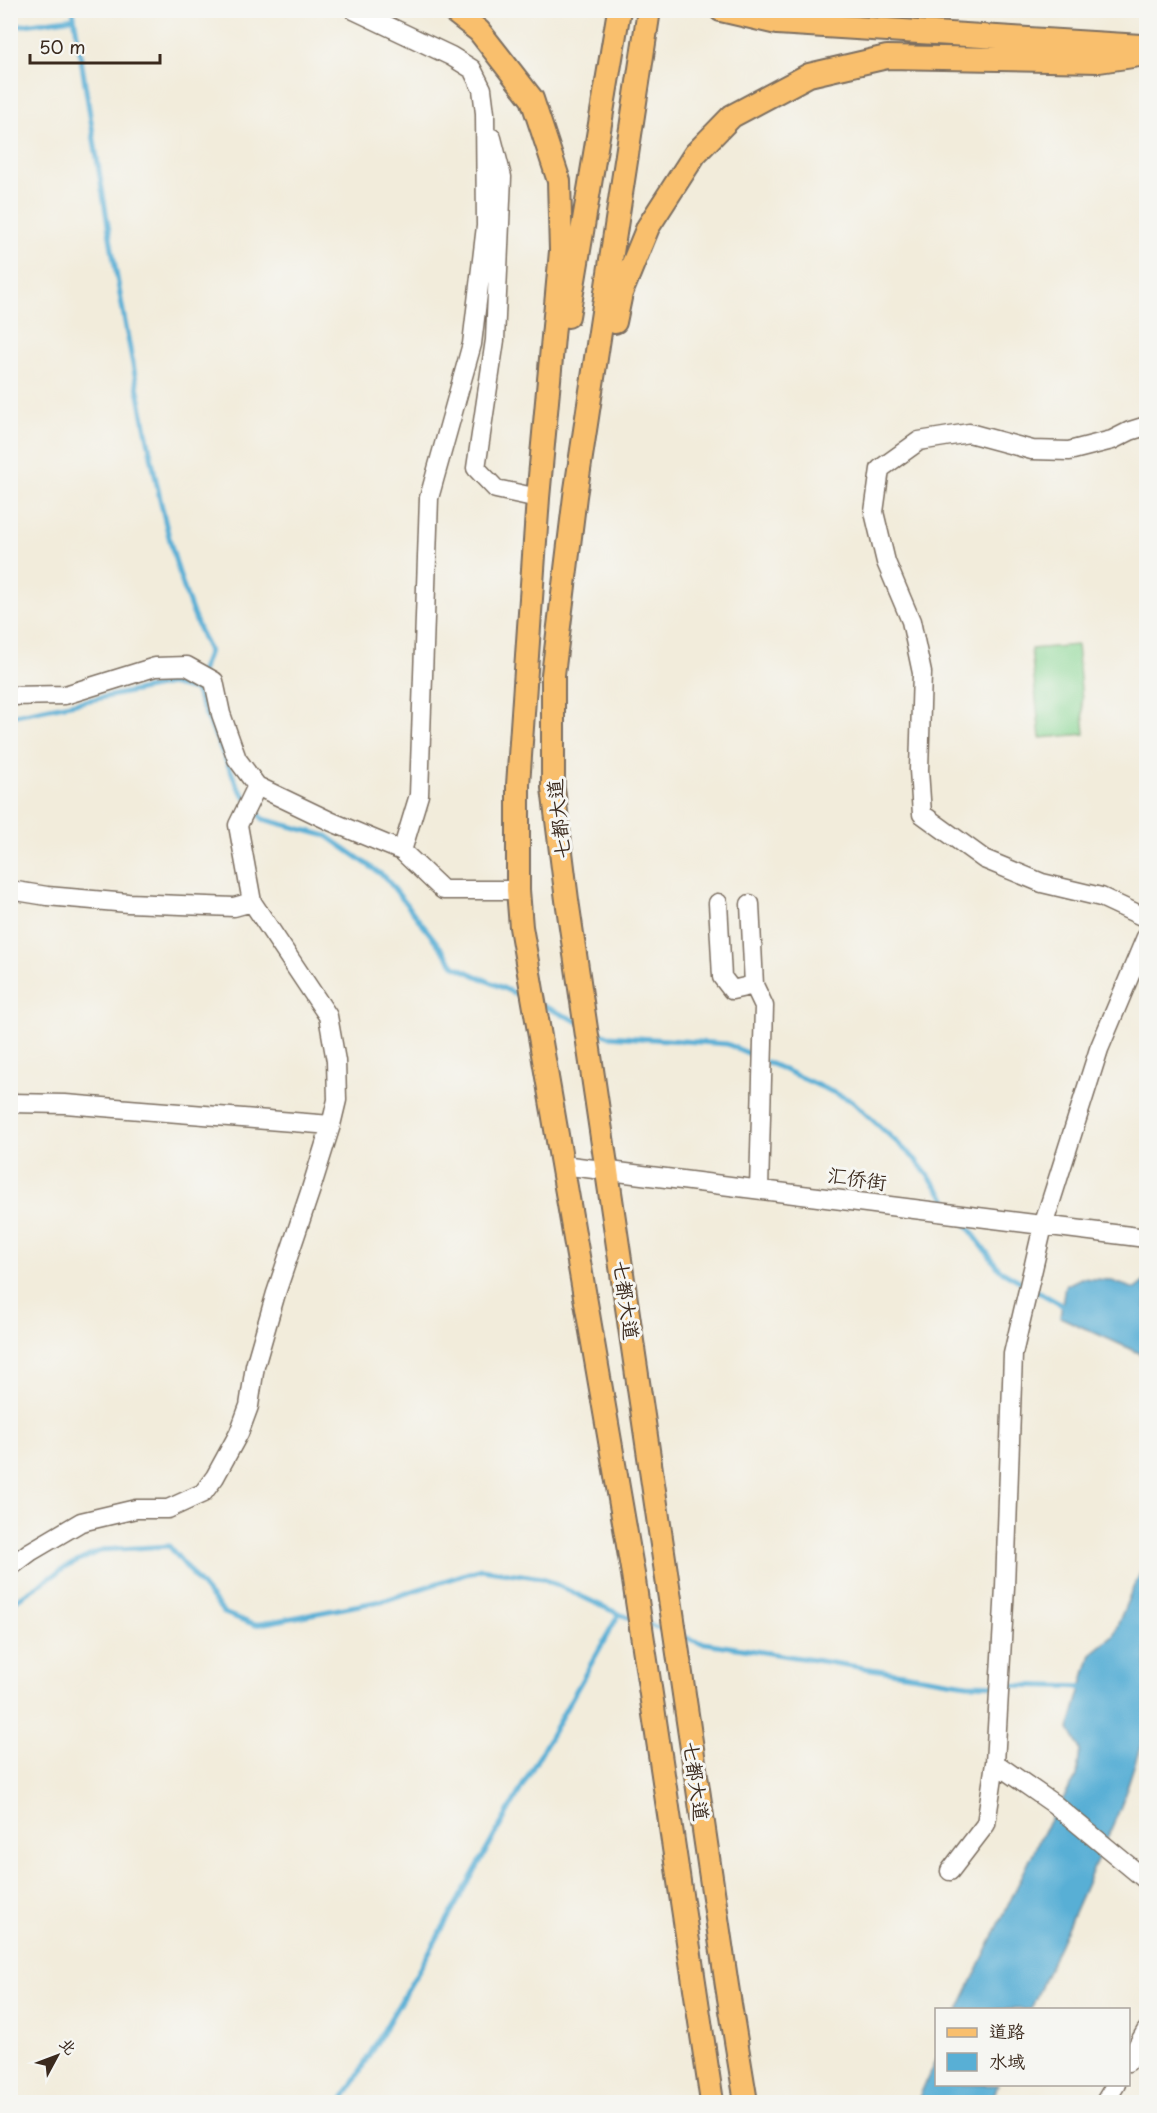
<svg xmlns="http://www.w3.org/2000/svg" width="1157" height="2113" font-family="'Playpen Sans','LXGW WenKai TC',sans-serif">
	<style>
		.green { fill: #8ad795; stroke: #62805a; stroke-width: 1.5 }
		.water { fill: #58afd5; stroke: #4a6c7a; stroke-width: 1.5 }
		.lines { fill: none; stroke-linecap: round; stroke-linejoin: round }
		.stream { stroke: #58afd5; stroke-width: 5 }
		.minor-casing { stroke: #7b6e60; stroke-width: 21 }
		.major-casing { stroke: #7b6e60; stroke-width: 26 }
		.minor { stroke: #fff; stroke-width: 18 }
		.major { stroke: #f9bf6d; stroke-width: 22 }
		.labels { text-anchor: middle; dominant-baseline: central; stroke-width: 6; stroke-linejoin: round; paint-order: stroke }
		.street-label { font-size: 20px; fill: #3b2a1e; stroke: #f6f6f2 }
	</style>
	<rect width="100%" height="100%" fill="#f6f6f2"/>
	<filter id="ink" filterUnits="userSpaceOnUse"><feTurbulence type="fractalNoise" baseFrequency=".0167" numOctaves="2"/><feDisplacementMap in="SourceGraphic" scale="12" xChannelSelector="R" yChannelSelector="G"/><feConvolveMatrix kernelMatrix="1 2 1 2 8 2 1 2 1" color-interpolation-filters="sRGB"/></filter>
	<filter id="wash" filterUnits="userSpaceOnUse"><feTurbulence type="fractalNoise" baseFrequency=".008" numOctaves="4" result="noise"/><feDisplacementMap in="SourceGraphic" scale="24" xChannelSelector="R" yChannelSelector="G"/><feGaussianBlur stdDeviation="1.35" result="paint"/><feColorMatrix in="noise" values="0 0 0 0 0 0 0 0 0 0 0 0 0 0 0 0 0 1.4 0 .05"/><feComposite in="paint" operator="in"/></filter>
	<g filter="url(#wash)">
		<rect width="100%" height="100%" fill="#f2ecdb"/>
		<path class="green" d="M1077,645L1085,734L1040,738L1031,649Z"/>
		<path class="water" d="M1081,1278L1109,1280L1135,1289L1146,1280V1356L1060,1317L1065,1286Z
			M1146,1562V1729L1120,1809L1031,2009L958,2010L1044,1830L1077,1776L1080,1749L1069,1729L1091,1654L1113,1636L1132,1590Z
			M936,2059V2084L998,2085L991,2102H917Z"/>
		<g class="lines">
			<path class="stream" d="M73,10C95,144 115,278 142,410C158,492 173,576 209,651L195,690
				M10,27L74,18
				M10,716L170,684L195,690L238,787L246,798
				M252,805L263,819L327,836L385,877L455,966L527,999
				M541,1005L579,1022
				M593,1029L608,1036L727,1044L759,1058
				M767,1062L852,1101L916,1160L954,1209
				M962,1219L1000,1270L1067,1308
				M10,1604L68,1566L102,1550L169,1546L224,1613L255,1625L386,1600L481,1569L542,1578L619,1614L633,1619
				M648,1624L667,1631
				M682,1636L698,1642L967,1684L1088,1687
				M342,2102L427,1956L619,1614"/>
		</g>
	</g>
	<g filter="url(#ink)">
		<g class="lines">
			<defs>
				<path id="minor" d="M354,10L451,56L472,69L482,89L485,113L486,226L472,344L429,498L419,795L402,851L443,890H518
					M492,138L502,177L495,340L476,468L496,489L538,498
					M1146,426L1130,431L1112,440L1069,451L1032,450L969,433L919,441L880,469L874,512L886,562L911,621L922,673L919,770L922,814L984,859L1042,883L1101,897L1146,918
					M10,696L65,695L155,667L187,666L214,681L221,714L237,759L257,786L332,822L402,851
					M10,890L47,896L128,903L234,907L252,902
					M718,903L722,977L732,990L754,985L750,904
					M754,985L764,1006L759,1189
					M10,1103L65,1104L331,1125
					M562,1165L1146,1238
					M10,1567L30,1552L81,1522L136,1509H168L203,1493L215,1477L239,1433L249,1406L255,1366L276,1293L311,1189L331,1125L337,1100L336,1061L328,1016L252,902L238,825L257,786
					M995,1763L1054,1804L1146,1880
					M950,1871L986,1824L995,1763L1005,1587L1013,1354L1043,1226L1099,1049L1146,937
					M1128,2062L1146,2031
					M1105,2102L1116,2084"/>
				<path id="major" d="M452,10L479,31L532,99L559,181L561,251L538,498L518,785V890L521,927L633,1574L712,2102
					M649,10L575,496L553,675V788L567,900L727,1986L746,2102
					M721,10L777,23L1141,46
					M568,316L619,10
					M615,322L621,293L648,227L695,154L732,116L809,75L887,57L1099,61L1146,54"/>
			</defs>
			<use href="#minor" class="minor-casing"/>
			<use href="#major" class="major-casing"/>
			<use href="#minor" class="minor"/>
			<use href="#major" class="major"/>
		</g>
	</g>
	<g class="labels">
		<g class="street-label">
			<text transform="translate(558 819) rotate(-96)">七都大道</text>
			<text transform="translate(857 1178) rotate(8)">汇侨街</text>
			<text transform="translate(627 1300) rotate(82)">七都大道</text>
			<text transform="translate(697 1781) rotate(82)">七都大道</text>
		</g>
	</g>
	<rect width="1157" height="2113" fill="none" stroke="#f6f6f2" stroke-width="36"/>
	<rect x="935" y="2008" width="195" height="78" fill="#f6f6f2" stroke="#aba49d" stroke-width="1.5"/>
	<rect x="947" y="2028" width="30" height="9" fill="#f9bf6d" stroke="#aba49d" stroke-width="1.5"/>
	<text x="989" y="2038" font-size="18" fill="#3b2a1e">道路</text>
	<rect x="947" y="2053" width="30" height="18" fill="#58afd5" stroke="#aba49d" stroke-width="1.5"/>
	<text x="989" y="2068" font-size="18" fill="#3b2a1e">水域</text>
	<g transform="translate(57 2056) rotate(49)" stroke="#f6f6f2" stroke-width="4.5" paint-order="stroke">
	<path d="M0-4.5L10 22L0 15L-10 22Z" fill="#3b2a1e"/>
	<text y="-9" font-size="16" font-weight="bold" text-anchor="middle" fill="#3b2a1e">北</text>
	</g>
	<path d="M30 54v9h130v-9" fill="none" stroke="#3b2a1e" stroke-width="3"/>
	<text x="39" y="54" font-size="18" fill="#3b2a1e" stroke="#f6f6f2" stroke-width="4.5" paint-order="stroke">50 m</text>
</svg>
